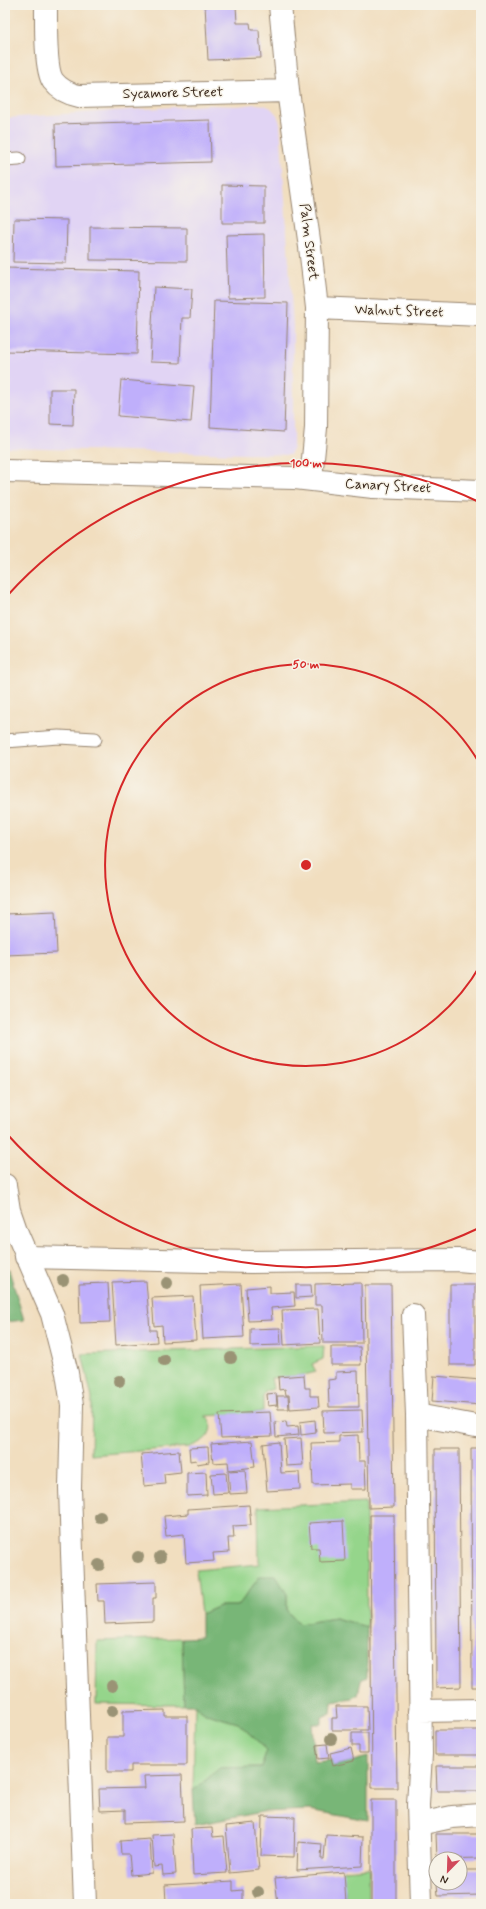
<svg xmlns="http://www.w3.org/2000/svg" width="486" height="1909" font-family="Mynerve,sans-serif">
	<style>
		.built { fill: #e1d4f4 }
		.green { fill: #95d58b; stroke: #688054 }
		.forest { fill: #78b677; stroke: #5a704a }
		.building { fill: #bfaffb }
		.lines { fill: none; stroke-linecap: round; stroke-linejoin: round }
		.service-casing { stroke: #96846e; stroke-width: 15 }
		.minor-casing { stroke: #96846e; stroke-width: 24 }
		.tertiary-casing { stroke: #96846e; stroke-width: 24 }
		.service { stroke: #fff; stroke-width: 13 }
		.minor { stroke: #fff; stroke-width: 22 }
		.tertiary { stroke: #fff; stroke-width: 22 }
		.tree { fill: #9a9375 }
		.ring { fill: none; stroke: #d62828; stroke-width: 2 }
		.labels { text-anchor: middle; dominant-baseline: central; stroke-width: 3; stroke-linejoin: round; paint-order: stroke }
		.street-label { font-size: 14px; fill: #3b2a1e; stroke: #f7f3e8 }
		.centre { fill: #d62828; stroke: #f7f3e8; stroke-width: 2 }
		.ring-label { font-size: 12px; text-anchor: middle; font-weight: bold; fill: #d62828; stroke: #f7f3e8; stroke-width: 3; stroke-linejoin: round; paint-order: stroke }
	</style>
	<rect width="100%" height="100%" fill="#f7f3e8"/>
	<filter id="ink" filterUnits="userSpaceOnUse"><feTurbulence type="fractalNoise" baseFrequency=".025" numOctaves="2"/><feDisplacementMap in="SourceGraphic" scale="8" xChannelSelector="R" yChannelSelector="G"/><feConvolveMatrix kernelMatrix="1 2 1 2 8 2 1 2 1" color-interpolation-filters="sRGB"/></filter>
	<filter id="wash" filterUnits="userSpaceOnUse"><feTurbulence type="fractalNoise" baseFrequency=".012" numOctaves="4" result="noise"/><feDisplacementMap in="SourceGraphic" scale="16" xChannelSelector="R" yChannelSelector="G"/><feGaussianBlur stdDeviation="0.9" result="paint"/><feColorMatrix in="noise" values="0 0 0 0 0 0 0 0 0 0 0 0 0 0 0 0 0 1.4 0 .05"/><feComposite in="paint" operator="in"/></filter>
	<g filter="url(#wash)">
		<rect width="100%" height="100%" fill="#f1debf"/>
		<path class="built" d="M256,104L264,105L271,108L277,115L280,123L293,326V447L290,455L5,448V118L207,105L238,106Z"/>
		<path class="green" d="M324,1346L323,1359L312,1364L316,1372L304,1375L271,1378L273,1389L266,1391L263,1397V1412L205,1416L210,1419C214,1436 203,1442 189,1447L91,1455L92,1398L82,1354Z
			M366,1502L367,1627L335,1618L299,1624L287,1611V1594L260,1576L238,1606H219L201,1614L196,1570L259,1564L258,1507Z
			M182,1638L184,1705L96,1704L97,1641Z
			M195,1705L207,1714L238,1723L267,1750L261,1767L220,1768L193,1791Z
			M369,1868V1904H346L343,1870Z"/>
		<path class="forest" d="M9,1270L24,1320L5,1322V1271Z
			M260,1576H276L287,1594V1611L299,1624L335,1618L367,1627V1677L361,1680L358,1695L352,1698L332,1701L331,1713L322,1717V1724H312L315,1762L332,1760L334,1766L368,1757V1821L310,1810L262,1812L195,1825L193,1791L220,1768L261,1767L267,1750L238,1723L207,1714L195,1705H184L182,1638L201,1637V1614L219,1606H238Z"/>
		<g id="blocks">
			<path class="building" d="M205,5H236L237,23H250L251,30H259L261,58L208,60Z
				M210,120L211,162L56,166L55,124Z
				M222,185L264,186V223H222Z
				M14,219L67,220L66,263L13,262Z
				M90,227L187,228V261L90,260Z
				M264,234L265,297L228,298L226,235Z
				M5,268L139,271L137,354L5,351Z
				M154,287L192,289L190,318H182L180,363L150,362Z
				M214,301L288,303L284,432L210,427Z
				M121,380L194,386L191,422L118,416Z
				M50,389H74L73,425L50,424Z
				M55,912L57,953L5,955V914Z
				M146,1281L150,1330H156L157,1342L116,1345L112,1282Z
				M108,1283L110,1322L80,1323L79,1284Z
				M361,1283L362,1343H323L322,1305H315V1284Z
				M241,1284L244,1337L203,1339L200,1286Z
				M296,1285H311L312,1297L296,1298Z
				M365,1285H391L394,1507L369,1508Z
				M450,1285H475V1365H450Z
				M270,1286V1293L294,1292L295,1306L271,1308L272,1320L248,1321L246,1288Z
				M193,1296L196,1340L163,1342L162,1325L154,1326L152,1298Z
				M318,1309L320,1343L284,1345L282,1310Z
				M280,1328L281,1345L250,1346V1329Z
				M331,1347H360L361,1365H331Z
				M358,1371L359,1407H329L328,1380L336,1379V1372Z
				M304,1375L305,1388H310V1396H318L319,1407L290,1409L289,1395H286L285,1389L279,1390L278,1377Z
				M434,1376L481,1380V1405L432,1401Z
				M276,1393L277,1405L268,1406L267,1394Z
				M277,1396H288L289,1409H278Z
				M362,1410L363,1432L324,1433L323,1411Z
				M270,1412L272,1436L221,1438L219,1414Z
				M315,1420L316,1433L301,1435L300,1422Z
				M286,1421L287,1427L298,1426L299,1435L276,1437L275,1422Z
				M358,1435L359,1461H365L366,1489H350V1484L313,1485L311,1443L339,1442V1436Z
				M301,1438L303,1465L286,1466L284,1439Z
				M252,1441L255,1467L229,1470L228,1462L213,1463L211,1444Z
				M279,1442L281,1473L299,1472L300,1489L267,1491L263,1444Z
				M208,1447L209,1462L197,1464L196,1460L190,1461L189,1448Z
				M471,1448H481V1687H472Z
				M435,1449H459L461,1687L436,1688Z
				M179,1451L181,1472L164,1474L165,1484L144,1486L141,1454Z
				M245,1470L247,1493L230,1494L228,1471Z
				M206,1472L207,1495L187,1496V1473Z
				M226,1473L228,1493L213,1494L211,1474Z
				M249,1505L251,1525L233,1526L234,1538H228L229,1552L213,1553L214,1561L186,1563L184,1534L166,1536L164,1516L188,1514V1509Z
				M370,1515H394L397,1788H372Z
				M343,1521L345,1561L320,1562L319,1548H311L309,1523Z
				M156,1582V1598H153V1622L105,1624L104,1601H98L97,1584Z
				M336,1706H367L368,1730H332V1718H337Z
				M165,1710V1716H187V1765H131V1772H107V1737H123V1711Z
				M435,1730H481V1755H435Z
				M352,1733H368V1753H359V1746H352Z
				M327,1744L329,1758L318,1759L316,1745Z
				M351,1748L354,1761L333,1766L330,1753Z
				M436,1766H481V1791H437Z
				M182,1775L184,1821L125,1823V1810L100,1811L99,1789L145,1788L144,1776Z
				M371,1800H396V1904H371Z
				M262,1816L295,1817L294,1857L261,1856Z
				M255,1823L259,1870L230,1873L226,1826Z
				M212,1828L213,1837L224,1836L227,1873L193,1875L191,1829Z
				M173,1834L176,1874L163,1875L162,1866L154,1867L152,1835Z
				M436,1834H481V1858L437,1859Z
				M326,1835L363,1837L362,1866L297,1870L298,1842L322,1844L321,1859H324Z
				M150,1839L152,1873L131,1875L129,1854H121L120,1841Z
				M460,1870H481V1895L438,1896L437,1883H460Z
				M344,1872L346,1904H278L275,1878Z
				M233,1881V1891L243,1890V1904H160V1902H166L165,1885Z"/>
		</g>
	</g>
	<g filter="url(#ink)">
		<use href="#blocks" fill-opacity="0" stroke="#96846e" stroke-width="1"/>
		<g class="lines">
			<defs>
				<path id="service" d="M5,160L19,159
					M5,741L59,737L95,739"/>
				<path id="minor" d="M46,5C46,21 45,70 53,81C60,90 69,94 79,96L288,91
					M280,5L288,91L310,247L317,308L316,428L311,479
					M317,308L481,315
					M5,471L295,478L373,487L481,491
					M26,1257L250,1262L458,1260L481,1262
					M413,1315L417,1415L421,1754L418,1805L421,1904
					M417,1415L481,1427
					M420,1711L481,1710
					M419,1824L452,1817L481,1815"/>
				<path id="tertiary" d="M5,1185L9,1210L17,1233L52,1314L67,1373L72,1405L70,1488L72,1553L85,1904"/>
			</defs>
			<use href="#service" class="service-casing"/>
			<use href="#minor" class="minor-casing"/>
			<use href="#tertiary" class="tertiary-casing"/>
			<use href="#service" class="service"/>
			<use href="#minor" class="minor"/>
			<use href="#tertiary" class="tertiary"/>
		</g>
		<g class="tree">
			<circle cx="63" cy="1280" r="6"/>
			<circle cx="167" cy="1283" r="6"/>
			<circle cx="231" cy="1358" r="6"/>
			<circle cx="164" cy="1360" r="6"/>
			<circle cx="119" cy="1381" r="6"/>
			<circle cx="100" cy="1517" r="6"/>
			<circle cx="138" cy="1557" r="6"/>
			<circle cx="160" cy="1557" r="6"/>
			<circle cx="99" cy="1565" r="6"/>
			<circle cx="112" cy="1686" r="6"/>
			<circle cx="112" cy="1711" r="6"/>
			<circle cx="331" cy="1739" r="6"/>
			<circle cx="258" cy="1892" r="6"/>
		</g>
	</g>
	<g class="ring">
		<path d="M481 964A201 201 0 1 1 481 766"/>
		<path d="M479 1228A402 402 0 0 1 7 1134M7 596A402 402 0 0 1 479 502"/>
	</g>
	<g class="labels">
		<g class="street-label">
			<text transform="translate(173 93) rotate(-1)">Sycamore Street</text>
			<text transform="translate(309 242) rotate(83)">Palm Street</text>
			<text transform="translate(399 311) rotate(2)">Walnut Street</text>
			<text transform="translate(388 486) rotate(3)">Canary Street</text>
		</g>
	</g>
	<circle cx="306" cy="865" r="6" class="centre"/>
	<g class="ring-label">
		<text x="306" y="467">100 m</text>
		<text x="306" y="668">50 m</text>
	</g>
	<rect width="486" height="1909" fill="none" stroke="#f7f3e8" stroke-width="20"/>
	<g transform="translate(448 1871) rotate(203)"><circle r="19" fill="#f7f3e8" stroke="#aca397"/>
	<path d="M0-3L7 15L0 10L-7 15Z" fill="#d1495b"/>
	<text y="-6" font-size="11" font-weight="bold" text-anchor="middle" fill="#3b2a1e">N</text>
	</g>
</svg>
